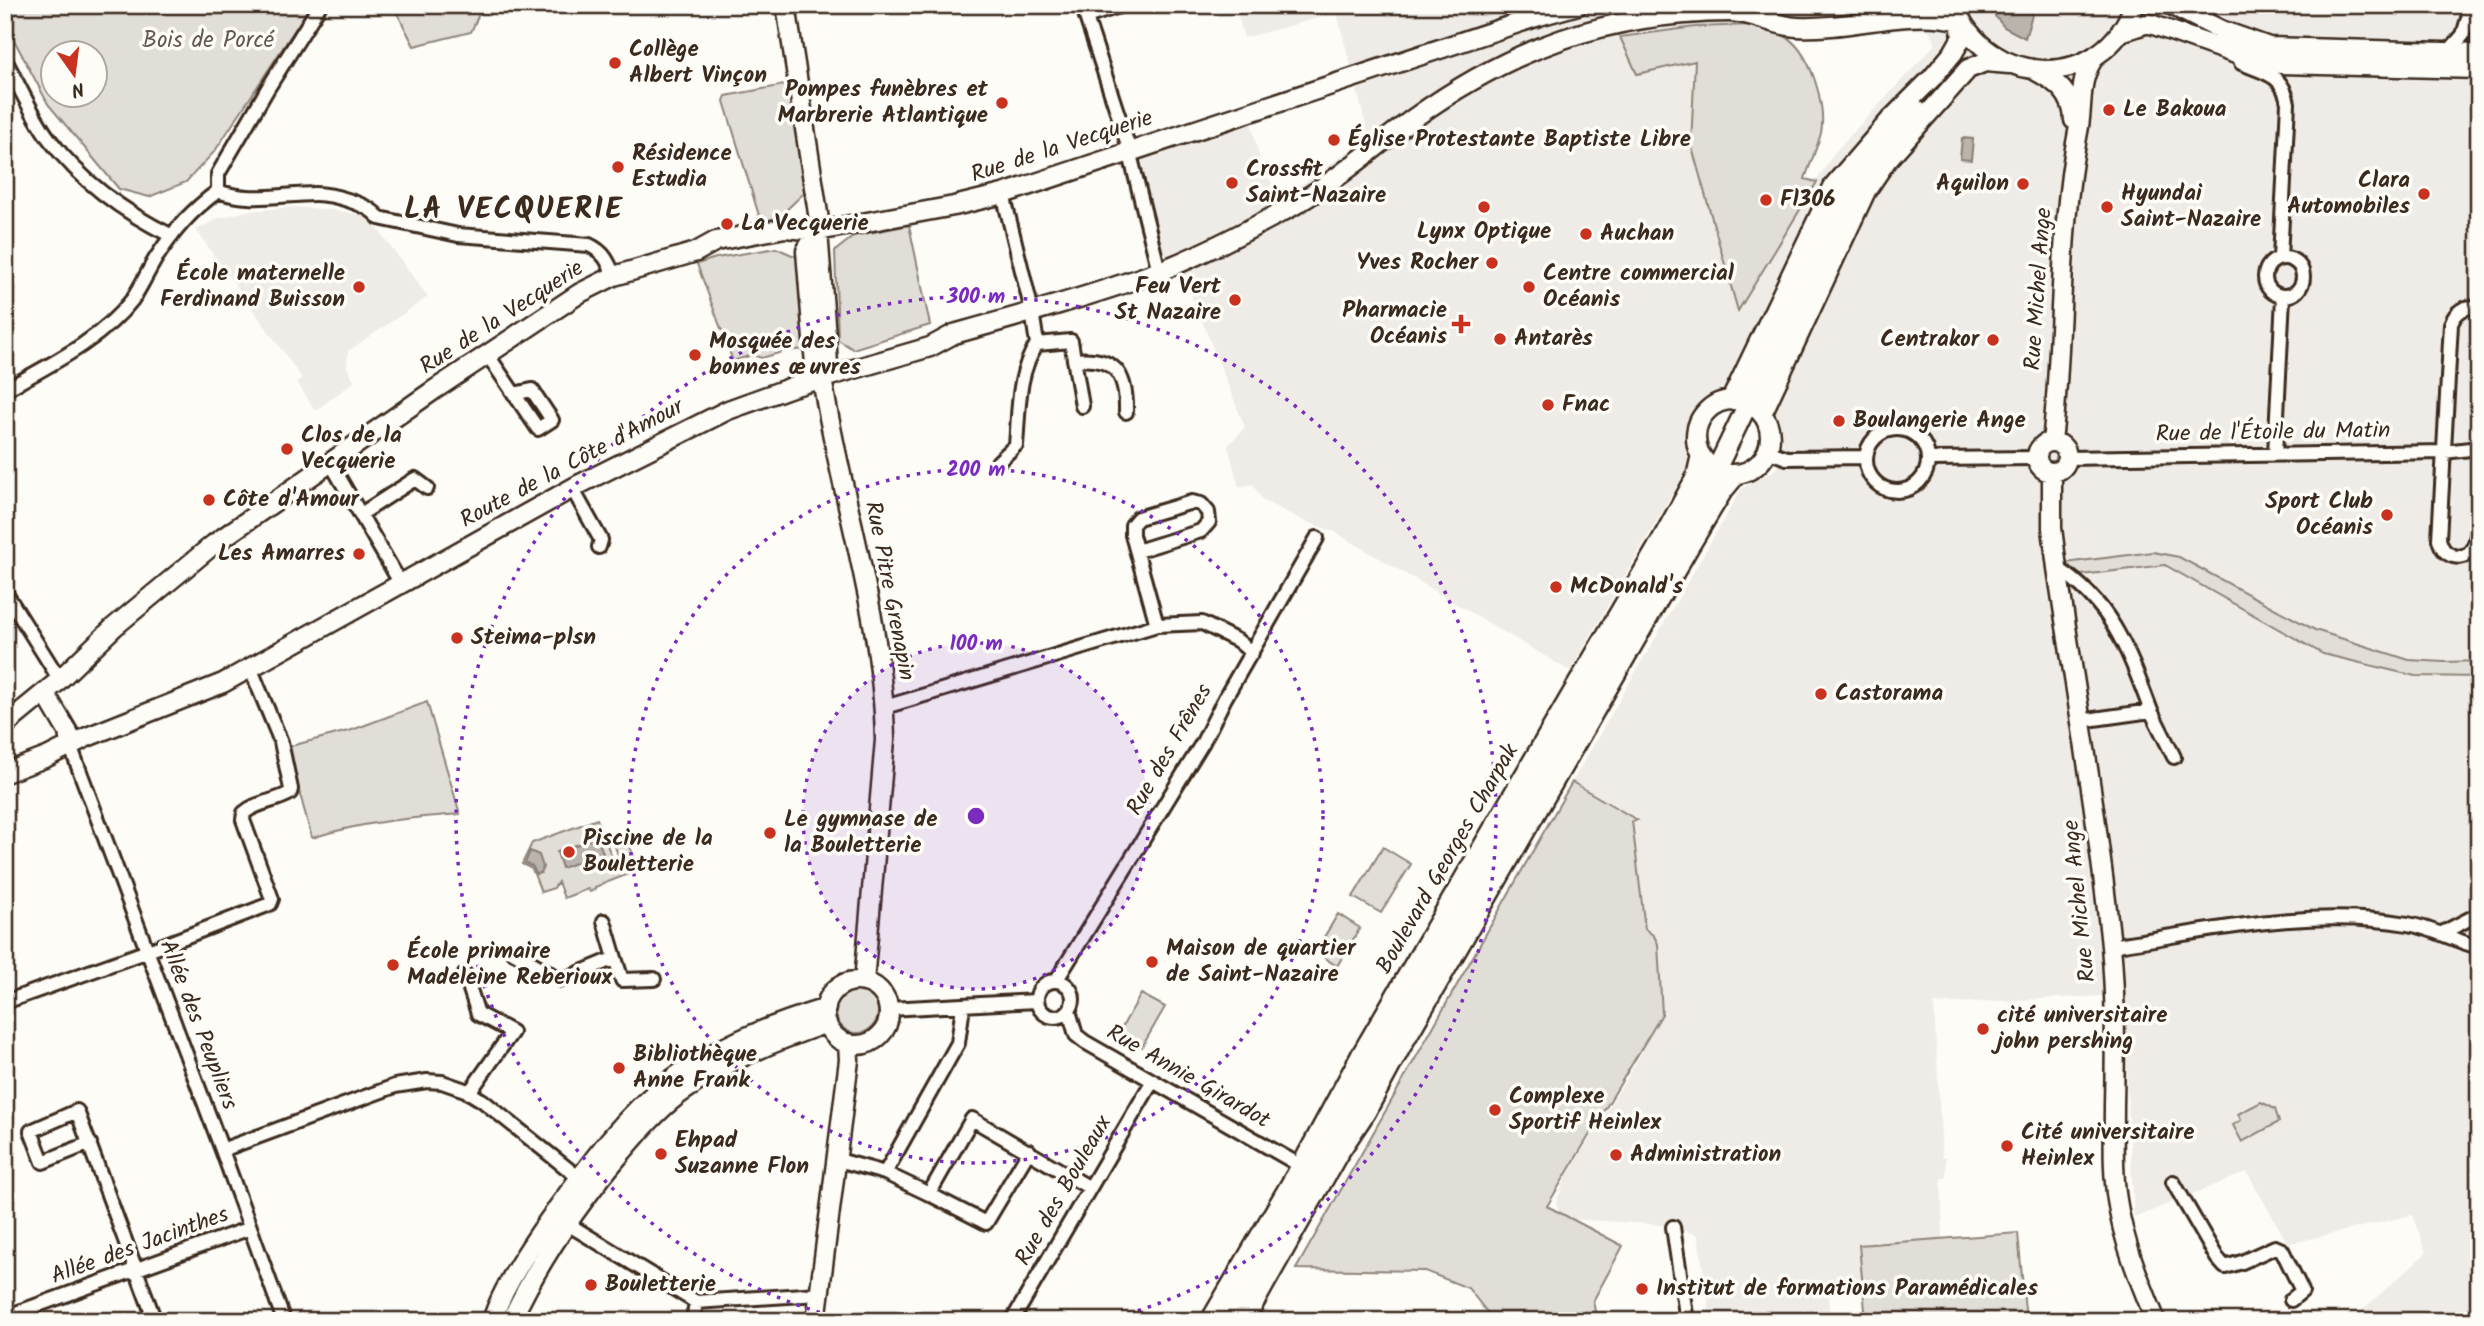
<svg xmlns="http://www.w3.org/2000/svg" width="2484" height="1326" font-family="Kalam,sans-serif">
	<style>
		.built { fill: #efece7; fill-rule: evenodd }
		.green { fill: #e1ded7; stroke: #8e847a; stroke-width: 2; fill-rule: evenodd }
		.water { fill: #bbb4ad; stroke: #887d74; stroke-width: 2 }
		.lines { fill: none; stroke-linecap: round; stroke-linejoin: round }
		.street-casing { stroke: #3b2a1e; stroke-width: 18 }
		.secondary-casing { stroke: #3b2a1e; stroke-width: 23 }
		.street { stroke: #fdfcf7; stroke-width: 12 }
		.secondary { stroke: #fdfcf7; stroke-width: 18 }
		.ring { fill: none; stroke: #7b2cbf; stroke-width: 3.5; stroke-dasharray: 3.5 7 }
		.poi-dot { fill: #c8321e; stroke: #fdfcf7; stroke-width: 2.5 }
		.labels { text-anchor: middle; dominant-baseline: central; stroke-width: 7; stroke-linejoin: round; paint-order: stroke }
		.park-label { font-size: 23px; fill: #64574c; stroke: #fdfcf7 }
		.poi-label { font-size: 23px; font-weight: bold; fill: #3b2a1e; stroke: #fdfcf7; text-anchor: start }
		.street-label { font-size: 23px; fill: #3b2a1e; stroke: #fdfcf7 }
		.district-label { font-size: 30px; font-weight: bold; letter-spacing: 2px; fill: #3b2a1e; stroke: #fdfcf7 }
		.centre { fill: #7b2cbf; stroke: #fdfcf7; stroke-width: 3.5 }
		.ring-label { font-size: 21px; text-anchor: middle; font-weight: bold; fill: #7b2cbf; stroke: #fdfcf7; stroke-width: 7; stroke-linejoin: round; paint-order: stroke }
	</style>
	<rect width="100%" height="100%" fill="#fdfcf7"/>
	<filter id="ink" filterUnits="userSpaceOnUse"><feTurbulence type="fractalNoise" baseFrequency=".0143" numOctaves="2"/><feDisplacementMap in="SourceGraphic" scale="14" xChannelSelector="R" yChannelSelector="G"/><feConvolveMatrix kernelMatrix="1 2 1 2 8 2 1 2 1" color-interpolation-filters="sRGB"/></filter>
	<g filter="url(#ink)">
		<path class="built" d="M1235,5H2479V661L2444,662L2409,660L2315,630L2179,557L2153,552L2065,563L2064,577L2165,565L2323,654L2415,676L2479,677V1321H2350L2426,1253L2412,1215L2288,1244L2247,1172L2134,1218L2117,895L2096,891L2103,996L1934,1004L1942,1157L1946,1158V1178H1941L1943,1238L1859,1245L1862,1279L1828,1282L1831,1321H1711L1698,1235L1683,1230L1676,1226L1573,1219L1560,1213L1556,1203L1566,1177L1629,1075L1662,1014L1658,944L1645,929L1632,820L1635,819L1572,782L1742,488L1776,469L1783,441L1774,410L1721,388L1711,398L1697,404L1683,438L1689,465L1570,671L1335,532L1304,521L1262,500L1253,484L1239,487L1228,446L1245,427L1181,269L1151,277L1121,160L1250,118L1263,173L1270,180L1281,199L1369,137L1337,13L1244,38ZM1752,25L1795,38L1910,29L1929,30L1936,43L1834,153L1784,233L1691,144L1695,60L1621,38L1695,27Z
			M294,207L334,210L369,217L428,297L348,351L347,368L355,381L315,411L297,382L302,378L196,230L219,218L248,211Z"/>
		<path class="green" d="M5,5H311L215,151L186,182L149,197L119,189L48,104L5,23ZM52,52H94V94H52Z
			M393,5H483L471,32L414,46Z
			M1752,25C1762,28 1774,30 1783,35C1810,49 1827,105 1821,133C1817,148 1810,164 1805,179L1817,182L1738,311L1691,144L1695,61L1637,74L1620,37L1695,27Z
			M784,85L791,99L806,191L779,217L761,222L724,101L726,96Z
			M909,225L930,325L853,349L838,340L835,251L854,236Z
			M776,248L797,257L805,349L785,351L762,358L752,355L733,361L697,264L716,258Z
			M2153,552L2179,557L2315,630L2409,660L2444,662L2479,661V677L2415,676L2323,654L2165,565L2064,577L2065,563Z
			M427,702L460,814C409,818 361,822 312,838L287,747L352,730Z
			M1572,782L1637,820L1632,821L1645,929L1654,936L1658,944L1662,1014L1547,1206L1623,1246L1593,1301L1597,1321H1494L1468,1288L1425,1271L1296,1269Z
			M597,819L613,860L619,858L611,835L624,831L627,838L624,840L626,845L629,844L639,870L595,887V889L590,892L588,889L564,898L558,882L554,888L541,892L532,869L522,864L532,843Z
			M1383,847L1411,864L1381,913L1353,897Z
			M1338,914L1360,928L1337,966L1315,952Z
			M836 1012a21 21 0 1 1 42 0a21 21 0 1 1-42 0Z
			M1141,994L1165,1007L1142,1047L1118,1034Z
			M2261,1102L2275,1109L2279,1122L2242,1142L2233,1125L2241,1120L2238,1114Z
			M2018,1233L2026,1321H1866L1859,1245Z"/>
		<path class="water" d="M1986,5H2035L2025,38L2004,27Z
			M1962,138L1973,139L1971,160L1960,159Z
			M597,837L603,853L562,868L557,852Z
			M530,851L539,855L543,867L541,873L536,874L533,867L525,863Z"/>
		<g class="lines">
			<defs>
				<path id="street" d="M1122,5L1086,17L1127,142L1159,271
					M2448,52L2463,35L2472,5
					M5,60C19,85 33,118 50,140C82,182 125,213 172,236
					M2241,63C2265,73 2283,74 2288,103L2280,258
					M218,191C249,203 283,194 315,194C332,194 370,204 379,218L458,235L589,245C604,252 608,261 614,276
					M218,191V174L268,88L320,5
					M2265 277a19 19 0 1 1 38 0a19 19 0 1 1-38 0Z
					M2479,308C2465,305 2456,311 2451,324L2439,539C2441,547 2444,553 2453,556C2483,563 2478,515 2479,497
					M1037,344L1071,341L1082,406
					M487,354L538,429L552,420L532,390L514,394
					M1074,360C1114,356 1127,372 1126,412
					M5,390C49,365 100,341 132,300C141,287 148,271 156,258C175,229 191,211 218,191
					M1866 460a31 31 0 1 1 62 0a31 31 0 1 1-62 0Z
					M1767,451L1787,458L1866,457
					M2275,454L2283,297
					M2067,458L2444,452L2479,448
					M1929,459L2038,458
					M330,462L401,584
					M998,462L1016,445C1019,411 1017,373 1037,344L1032,311L1003,194
					M572,488L601,540L599,547
					M361,514L415,479L427,488
					M1137,551L1201,531L1209,522L1208,512L1201,504L1192,502L1138,518L1132,525V535L1157,625
					M2057,568C2112,602 2129,653 2151,711
					M5,592L60,680
					M885,707L1157,625L1202,623L1238,641L1252,653
					M2080,721L2151,711L2174,757
					M70,745L222,1150L284,1321
					M604,921L615,958
					M2442,933L2479,914
					M2111,946C2209,931 2308,907 2408,924C2433,928 2454,941 2479,947
					M513,952L562,980L615,958L622,980L654,979
					M465,974L478,1014L512,1032L469,1093
					M1037 999a18 18 0 1 1 36 0a18 18 0 1 1-36 0Z
					M1056,981L1203,742L1225,698L1317,538
					M5,1002L148,951L270,904L272,899L243,820L244,813C256,802 275,802 290,793L291,789L281,742L250,667
					M889,1009L1036,1001
					M1069,1011L1076,1035L1085,1042L1301,1166
					M90,1143L43,1162L31,1131L77,1111L155,1321
					M222,1150L395,1086L427,1081L442,1082L465,1090L483,1101L583,1181
					M835,1159L885,1173L958,1043L963,1006
					M885,1173L929,1194L972,1119L1090,1188
					M2173,1182L2217,1258L2225,1267L2242,1262L2275,1247L2282,1250L2302,1291L2291,1300
					M929,1194L986,1223L1029,1151
					M566,1223L696,1302L819,1294
					M1673,1227L1687,1321
					M5,1317L250,1228
					M693,1321L696,1302
					M1012,1321L1152,1082"/>
				<path id="secondary" d="M786,5L819,220L818,231L828,363L822,378
					M1954,5C1987,90 2104,93 2134,5
					M2171,5L2221,30L2269,47L2479,53
					M2121,32L2148,23L2250,59L2281,64L2479,69
					M2036,71C2057,82 2073,94 2074,120
					M818,231L806,251L815,365L822,378C841,500 883,615 885,740L864,982
					M1696 437a37 37 0 1 1 74 0a37 37 0 1 1-74 0Z
					M1762,414L1866,191L1887,160L1968,69L1985,62L2009,64
					M2052,442C2064,339 2058,233 2078,132C2084,103 2077,80 2096,55
					M2037 457a15 15 0 1 1 30 0a15 15 0 1 1-30 0Z
					M2052,472V528L2057,568C2076,694 2098,819 2111,946C2116,999 2115,1052 2114,1105C2114,1136 2112,1168 2117,1200C2123,1241 2140,1282 2156,1321
					M45,693L68,732L70,745
					M5,725L55,684L114,627L214,544L434,390L580,293L614,276L696,252L716,241L785,228L818,231L954,206L1003,194L1539,16L1578,5
					M5,773L47,757L87,737L223,683L578,485L728,410L792,387L930,347L954,334C1022,315 1091,296 1157,272C1197,257 1243,233 1280,213C1329,188 1370,150 1414,118C1512,48 1607,13 1729,12C1753,12 1774,26 1797,27C1851,30 1908,7 1960,21L1962,37L1953,53L1932,78L1890,120L1834,185L1731,400
					M825 1013a32 32 0 1 1 64 0a32 32 0 1 1-64 0Z
					M492,1321C502,1288 535,1239 556,1210C589,1165 623,1117 668,1082C714,1047 771,1025 826,1008
					M511,1321C540,1258 578,1204 622,1152C640,1131 657,1111 678,1095C723,1062 775,1041 827,1023
					M816,1321L849,1060L848,1043
					M1210,1321L1301,1166L1362,1053L1657,548L1696,477L1701,455
					M1227,1321L1716,470L1855,181L1881,147L1917,110
					M1244,1321L1338,1154L1366,1112L1401,1047L1689,547L1722,492L1737,474"/>
			</defs>
			<use href="#street" class="street-casing"/>
			<use href="#secondary" class="secondary-casing"/>
			<use href="#street" class="street"/>
			<use href="#secondary" class="secondary"/>
		</g>
	</g>
	<circle cx="976" cy="816" r="173" fill="#7b2cbf" fill-opacity=".12"/>
	<g class="ring">
		<circle cx="976" cy="816" r="173"/>
		<circle cx="976" cy="816" r="347"/>
		<path d="M850 1321A520 520 0 1 1 1102 1321"/>
	</g>
	<g class="poi-dot">
		<circle cx="615" cy="63" r="7"/>
		<circle cx="1002" cy="103" r="7"/>
		<circle cx="2109" cy="110" r="7"/>
		<circle cx="1334" cy="140" r="7"/>
		<circle cx="618" cy="167" r="7"/>
		<circle cx="1232" cy="183" r="7"/>
		<circle cx="2023" cy="184" r="7"/>
		<circle cx="2424" cy="194" r="7"/>
		<circle cx="1766" cy="200" r="7"/>
		<circle cx="1484" cy="207" r="7"/>
		<circle cx="2107" cy="207" r="7"/>
		<circle cx="727" cy="224" r="7"/>
		<circle cx="1586" cy="234" r="7"/>
		<circle cx="1492" cy="263" r="7"/>
		<circle cx="359" cy="287" r="7"/>
		<circle cx="1529" cy="287" r="7"/>
		<circle cx="1235" cy="300" r="7"/>
		<path d="M1457.5 313.5h7v7h7v7h-7v7h-7v-7h-7v-7h7z"/>
		<circle cx="1500" cy="339" r="7"/>
		<circle cx="1993" cy="340" r="7"/>
		<circle cx="695" cy="355" r="7"/>
		<circle cx="1548" cy="405" r="7"/>
		<circle cx="1839" cy="421" r="7"/>
		<circle cx="287" cy="449" r="7"/>
		<circle cx="209" cy="500" r="7"/>
		<circle cx="2387" cy="515" r="7"/>
		<circle cx="359" cy="554" r="7"/>
		<circle cx="1556" cy="587" r="7"/>
		<circle cx="457" cy="638" r="7"/>
		<circle cx="1821" cy="694" r="7"/>
		<circle cx="770" cy="833" r="7"/>
		<circle cx="569" cy="852" r="7"/>
		<circle cx="1152" cy="962" r="7"/>
		<circle cx="393" cy="965" r="7"/>
		<circle cx="1983" cy="1029" r="7"/>
		<circle cx="619" cy="1068" r="7"/>
		<circle cx="1495" cy="1110" r="7"/>
		<circle cx="2007" cy="1146" r="7"/>
		<circle cx="661" cy="1154" r="7"/>
		<circle cx="1616" cy="1155" r="7"/>
		<circle cx="591" cy="1285" r="7"/>
		<circle cx="1642" cy="1289" r="7"/>
	</g>
	<g class="labels">
		<g class="park-label">
			<text x="208" y="41">Bois de Porcé</text>
		</g>
		<g class="poi-label">
			<text x="629" y="50">Collège<tspan x="629" dy="26">Albert Vinçon</tspan></text>
			<text x="988" y="90" text-anchor="end">Pompes funèbres et<tspan x="988" dy="26">Marbrerie Atlantique</tspan></text>
			<text x="2123" y="110">Le Bakoua</text>
			<text x="1348" y="140">Église Protestante Baptiste Libre</text>
			<text x="632" y="154">Résidence<tspan x="632" dy="26">Estudia</tspan></text>
			<text x="1246" y="170">Crossfit<tspan x="1246" dy="26">Saint-Nazaire</tspan></text>
			<text x="2410" y="181" text-anchor="end">Clara<tspan x="2410" dy="26">Automobiles</tspan></text>
			<text x="2009" y="184" text-anchor="end">Aquilon</text>
			<text x="2121" y="194">Hyundai<tspan x="2121" dy="26">Saint-Nazaire</tspan></text>
			<text x="1780" y="200">Fl306</text>
			<text x="741" y="224">La Vecquerie</text>
			<text x="1484" y="232" text-anchor="middle">Lynx Optique</text>
			<text x="1600" y="234">Auchan</text>
			<text x="1478" y="263" text-anchor="end">Yves Rocher</text>
			<text x="345" y="274" text-anchor="end">École maternelle<tspan x="345" dy="26">Ferdinand Buisson</tspan></text>
			<text x="1543" y="274">Centre commercial<tspan x="1543" dy="26">Océanis</tspan></text>
			<text x="1221" y="287" text-anchor="end">Feu Vert<tspan x="1221" dy="26">St Nazaire</tspan></text>
			<text x="1447" y="311" text-anchor="end">Pharmacie<tspan x="1447" dy="26">Océanis</tspan></text>
			<text x="1514" y="339">Antarès</text>
			<text x="1979" y="340" text-anchor="end">Centrakor</text>
			<text x="709" y="342">Mosquée des<tspan x="709" dy="26">bonnes œuvres</tspan></text>
			<text x="1562" y="405">Fnac</text>
			<text x="1853" y="421">Boulangerie Ange</text>
			<text x="301" y="436">Clos de la<tspan x="301" dy="26">Vecquerie</tspan></text>
			<text x="223" y="500">Côte d'Amour</text>
			<text x="2373" y="502" text-anchor="end">Sport Club<tspan x="2373" dy="26">Océanis</tspan></text>
			<text x="345" y="554" text-anchor="end">Les Amarres</text>
			<text x="1570" y="587">McDonald's</text>
			<text x="471" y="638">Steima-plsn</text>
			<text x="1835" y="694">Castorama</text>
			<text x="784" y="820">Le gymnase de<tspan x="784" dy="26">la Bouletterie</tspan></text>
			<text x="583" y="839">Piscine de la<tspan x="583" dy="26">Bouletterie</tspan></text>
			<text x="1166" y="949">Maison de quartier<tspan x="1166" dy="26">de Saint-Nazaire</tspan></text>
			<text x="407" y="952">École primaire<tspan x="407" dy="26">Madeleine Reberioux</tspan></text>
			<text x="1997" y="1016">cité universitaire<tspan x="1997" dy="26">john pershing</tspan></text>
			<text x="633" y="1055">Bibliothèque<tspan x="633" dy="26">Anne Frank</tspan></text>
			<text x="1509" y="1097">Complexe<tspan x="1509" dy="26">Sportif Heinlex</tspan></text>
			<text x="2021" y="1133">Cité universitaire<tspan x="2021" dy="26">Heinlex</tspan></text>
			<text x="675" y="1141">Ehpad<tspan x="675" dy="26">Suzanne Flon</tspan></text>
			<text x="1630" y="1155">Administration</text>
			<text x="605" y="1285">Bouletterie</text>
			<text x="1656" y="1289">Institut de formations Paramédicales</text>
		</g>
		<g class="street-label">
			<text transform="translate(1062 147) rotate(-18)">Rue de la Vecquerie</text>
			<text transform="translate(2039 289) rotate(-86)">Rue Michel Ange</text>
			<text transform="translate(502 318) rotate(-33)">Rue de la Vecquerie</text>
			<text transform="translate(2273 433) rotate(-1)">Rue de l'Étoile du Matin</text>
			<text transform="translate(572 464) rotate(-28)">Route de la Côte d'Amour</text>
			<text transform="translate(889 591) rotate(79)">Rue Pitre Grenapin</text>
			<text transform="translate(1170 750) rotate(-60)">Rue des Frênes</text>
			<text transform="translate(1448 859) rotate(-60)">Boulevard Georges Charpak</text>
			<text transform="translate(2080 901) rotate(-96)">Rue Michel Ange</text>
			<text transform="translate(198 1025) rotate(69)">Allée des Peupliers</text>
			<text transform="translate(1188 1077) rotate(30)">Rue Annie Girardot</text>
			<text transform="translate(1064 1191) rotate(-60)">Rue des Bouleaux</text>
			<text transform="translate(140 1246) rotate(-20)">Allée des Jacinthes</text>
		</g>
		<g class="district-label">
			<text x="514" y="210">LA VECQUERIE</text>
		</g>
	</g>
	<circle cx="976" cy="816" r="10" class="centre"/>
	<g class="ring-label">
		<text x="976" y="303">300 m</text>
		<text x="976" y="476">200 m</text>
		<text x="976" y="650">100 m</text>
	</g>
	<rect width="2484" height="1326" fill="none" stroke="#fdfcf7" stroke-width="28"/>
	<rect x="14" y="14" width="2456" height="1298" fill="none" stroke="#3b2a1e" stroke-width="2.5" filter="url(#ink)"/>
	<g transform="translate(74 74) rotate(166)"><circle r="33" fill="#fdfcf7" stroke="#afa8a0" stroke-width="2"/>
	<path d="M0-5L12 26L0 18L-12 26Z" fill="#c8321e"/>
	<text y="-10" font-size="19" font-weight="bold" text-anchor="middle" fill="#3b2a1e">N</text>
	</g>
</svg>
